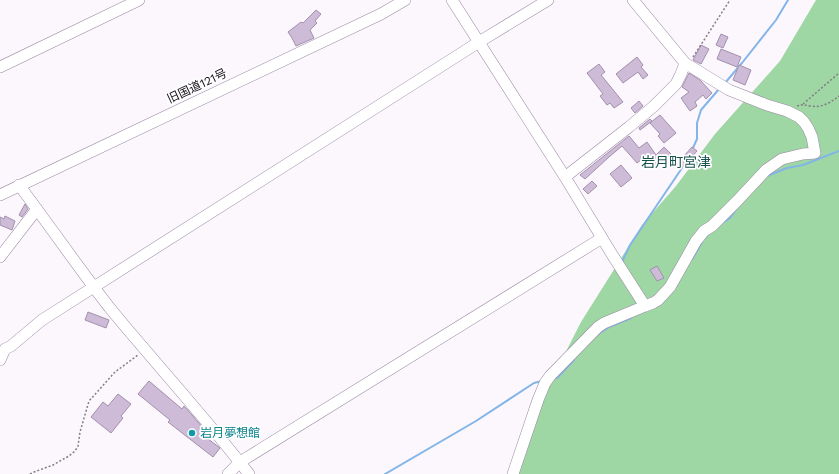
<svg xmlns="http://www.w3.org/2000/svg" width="839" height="474" font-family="'Work Sans','Noto Sans JP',sans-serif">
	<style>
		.forest { fill: #9ed6a4 }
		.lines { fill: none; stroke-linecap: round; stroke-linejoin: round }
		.stream { stroke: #83b5e8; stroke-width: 2 }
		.building { fill: #cebbd8; stroke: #a290ac }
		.minor-casing { stroke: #9987a2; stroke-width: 12 }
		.path { stroke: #837d85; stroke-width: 1.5; stroke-dasharray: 2 2; stroke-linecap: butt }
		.minor { stroke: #fff; stroke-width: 11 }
		.culture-dot { fill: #0f9aa8; stroke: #fff; stroke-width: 1.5 }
		.labels { text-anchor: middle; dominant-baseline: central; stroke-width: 3.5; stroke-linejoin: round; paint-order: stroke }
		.street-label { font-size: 12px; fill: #150e18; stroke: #fff }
		.culture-label { font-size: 12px; fill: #0d838f; stroke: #fff; text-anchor: start }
		.quarter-label { font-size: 14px; fill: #16514c; stroke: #fff }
	</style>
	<rect width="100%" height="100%" fill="#fbf7fd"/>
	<path class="forest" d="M816,0H839V474H512L552,379L581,322L642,225L676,186L715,134L780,61Z"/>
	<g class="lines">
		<path class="stream" d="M725,83L742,63L776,20L788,0
			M692,150L697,139V123L701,110L719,89
			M767,176L787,168L803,165L839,151
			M724,222L730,218L737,208
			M693,258L703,240L709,233
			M622,262L630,245L682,168
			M597,335L609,327L631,318
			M554,378H557L574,360
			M385,474L476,421L534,383L542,381"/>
	</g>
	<path class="building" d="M316,10L321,14L315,21L317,23L310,30L314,38L296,46L292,38L288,32L301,22L303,23Z
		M721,34L728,37L723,48L716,45Z
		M701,45L709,49L701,64L693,60Z
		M721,49L741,57L737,67L717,59Z
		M637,57L643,65L641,67L648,75L643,79L638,72L623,83L616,74Z
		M599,64L605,72L601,75L623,102L614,108L610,103L607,105L600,96L603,94L587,73Z
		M739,65L751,70L745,85L733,80Z
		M689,73L700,80L712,93L706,99L703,95L695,102L697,106L690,111L681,98L689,92L682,87Z
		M639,101L643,106L635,113L631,108Z
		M660,115L676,133L664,143L658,136L660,134L650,123Z
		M650,119L652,121L640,130L639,128Z
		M629,136L639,148L647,142L656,155L664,147L671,154L656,168L645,157L637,163L622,146L609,157L585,179L580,175Z
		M692,147L697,151L681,169L676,165Z
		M621,165L632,178L621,187L610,174Z
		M592,181L597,186L588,194L583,189Z
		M25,204L28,209L22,217L19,215Z
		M5,216L15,221L12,230L0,225V217L4,219Z
		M657,266L664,278L657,281L650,270Z
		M88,312L109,320L106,328L85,320Z
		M149,381L182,409L184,406L192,415L203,428L199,432L220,448L213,457L168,422L170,420L138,394Z
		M118,394L131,404L121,416L123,418L111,433L91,417L103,402L108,406Z"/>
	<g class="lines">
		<defs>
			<path id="minor" d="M452,0L565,177L613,256L645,306
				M0,67L139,0
				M565,177L629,127L654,106L676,84L681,74L685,63
				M19,185C49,225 78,267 109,307C155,363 205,417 249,474
				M0,195L381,14L405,0
				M0,257L37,209
				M0,360L5,349L11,346L42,320L479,42L548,0
				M228,474L240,462L602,238
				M513,474L538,400L545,383L550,376L598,327L604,323L645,306L653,303L658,300L670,287L696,241L704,231L712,226L738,200L766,170L782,159L803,154L815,153L812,137L808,128L804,122L799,117L787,111L767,105L729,90L685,63L633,0"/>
		</defs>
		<use href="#minor" class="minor-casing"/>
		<path class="path" d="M693,57L730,0
			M803,104L839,73
			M797,106C803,104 804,105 810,106C822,108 830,103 839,96
			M30,474L34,472L53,465L69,456L75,451L78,446L80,432L89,401L115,372L138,355"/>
		<use href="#minor" class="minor"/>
	</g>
	<circle class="culture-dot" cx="192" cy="433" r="4"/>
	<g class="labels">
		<g class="street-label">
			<text transform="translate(197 86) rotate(-25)">旧国道121号</text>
		</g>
		<g class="culture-label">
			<text x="200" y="433">岩月夢想館</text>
		</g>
		<g class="quarter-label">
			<text x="676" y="162">岩月町宮津</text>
		</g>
	</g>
</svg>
